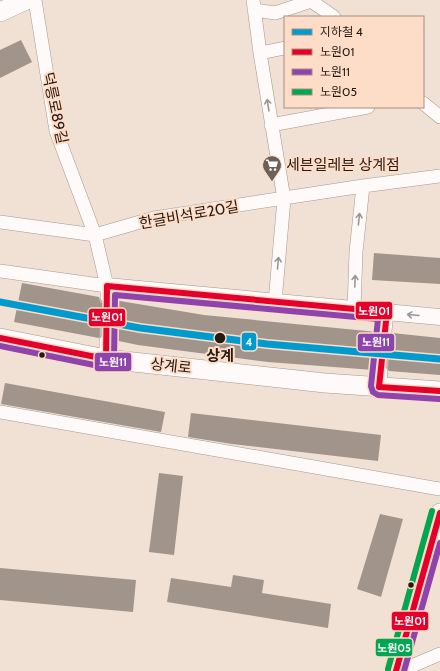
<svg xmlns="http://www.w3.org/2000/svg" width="440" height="671" font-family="Cabin,'Noto Sans KR',sans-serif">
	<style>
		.building { fill: #a1948b }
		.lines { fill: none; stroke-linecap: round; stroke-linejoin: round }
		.minor-tunnel { stroke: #c8b9ad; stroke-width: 13; stroke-dasharray: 13 6; stroke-linecap: butt }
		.minor-casing { stroke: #a5988f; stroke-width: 14 }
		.tertiary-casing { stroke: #a5988f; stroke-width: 17 }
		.secondary-casing { stroke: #a5988f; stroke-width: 20 }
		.minor { stroke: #fdfaf9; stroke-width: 13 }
		.tertiary { stroke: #fdfaf9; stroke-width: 16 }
		.secondary { stroke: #fdfaf9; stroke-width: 19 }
		.bus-1-casing { stroke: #fdddc8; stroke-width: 9 }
		.bus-2-casing { stroke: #fdddc8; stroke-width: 9 }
		.bus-3-casing { stroke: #fdddc8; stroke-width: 9 }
		.bus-1 { stroke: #e4002b; stroke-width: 6 }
		.bus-2 { stroke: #8e44ad; stroke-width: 6 }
		.bus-3 { stroke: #00a651; stroke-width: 6 }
		.metro-1-casing { stroke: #fdddc8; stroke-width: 10 }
		.metro-1 { stroke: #009bce; stroke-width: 7 }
		.oneway { stroke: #9c9692 }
		.stop-dot { fill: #261b13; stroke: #fdddc8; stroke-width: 1.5 }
		.labels { text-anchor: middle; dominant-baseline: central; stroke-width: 4; stroke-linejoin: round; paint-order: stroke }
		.street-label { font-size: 15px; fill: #261b13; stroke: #fdddc8 }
		.poi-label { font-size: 15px; fill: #261b13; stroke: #fdddc8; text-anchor: start }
		.stop-label { font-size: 15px; font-weight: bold; fill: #261b13; stroke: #fdddc8 }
		.line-badge { stroke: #fdddc8; stroke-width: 1.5 }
		.badge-label { font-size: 11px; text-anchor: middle; font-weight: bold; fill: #fff }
	</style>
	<rect width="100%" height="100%" fill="#f1e0d4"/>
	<path class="building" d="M21,40L32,62L0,78V50Z
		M374,253L440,258V284L372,280Z
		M22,283L99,297L100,301L107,305L111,304L114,300L204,315L377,332L380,337L385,339L389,338L392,333L440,338V375L389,371L386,366L382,364L378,365L373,370L268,362L138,345L114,340L110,334L106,333L102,334L99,338L14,322Z
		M5,383L165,412L161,432L1,404Z
		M191,413L381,435L378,461L232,444L188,437Z
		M159,473L183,476L174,555L149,552Z
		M380,514L403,519L381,597L357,589Z
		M0,568L136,580L133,612L0,600Z
		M233,575L264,580L262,593L331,604L328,628L167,602L171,578L231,587Z"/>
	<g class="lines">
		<path class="minor-tunnel" d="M106,341L107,297
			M381,372L385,331"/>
		<defs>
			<path id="minor" d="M35,0L56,131L95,235L107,286V297
				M253,0L260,53L284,199L275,302
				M254,10L275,13L311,1L334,17
				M260,53L285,48
				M423,103L440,117
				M271,125L368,107
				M0,222L95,235L154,218L363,186L440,176
				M0,271L107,286
				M354,309L356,252L363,186
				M385,331L387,312
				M106,359V341
				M379,387L381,372
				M0,412L440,489
				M400,671L440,654"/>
			<path id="tertiary" d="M107,286L440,317"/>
			<path id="secondary" d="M0,12L26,0
				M0,338L106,359L325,383L440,391
				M396,671L440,513"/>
		</defs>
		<use href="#minor" class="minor-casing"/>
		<use href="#tertiary" class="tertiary-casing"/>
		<use href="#secondary" class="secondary-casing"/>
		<use href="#minor" class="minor"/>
		<use href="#tertiary" class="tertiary"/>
		<use href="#secondary" class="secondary"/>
		<defs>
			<path id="bus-1" d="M0,338L106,359L107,286L387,312L379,387L440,391
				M396,671L440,513"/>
			<path id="bus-2" d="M0,346L104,367C109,367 113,365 114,360L115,295L378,319L371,386L373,392L378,395L439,399
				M404,671L440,543"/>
			<path id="bus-3" d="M388,669L432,511"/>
		</defs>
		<use href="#bus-1" class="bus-1-casing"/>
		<use href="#bus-2" class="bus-2-casing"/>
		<use href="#bus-3" class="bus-3-casing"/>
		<use href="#bus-1" class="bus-1"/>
		<use href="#bus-2" class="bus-2"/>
		<use href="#bus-3" class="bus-3"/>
		<defs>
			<path id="metro-1" d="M0,302L140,328L267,344L440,359"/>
		</defs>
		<use href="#metro-1" class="metro-1-casing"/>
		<use href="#metro-1" class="metro-1"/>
	</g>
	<defs><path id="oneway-shaft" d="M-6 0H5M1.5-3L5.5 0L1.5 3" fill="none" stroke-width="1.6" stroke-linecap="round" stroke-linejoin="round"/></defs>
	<g class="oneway">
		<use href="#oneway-shaft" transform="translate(268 105) rotate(-99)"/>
		<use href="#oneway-shaft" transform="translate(359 219) rotate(-84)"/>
		<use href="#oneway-shaft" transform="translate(278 263) rotate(-85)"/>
		<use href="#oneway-shaft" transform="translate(355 281) rotate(-88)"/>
		<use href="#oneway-shaft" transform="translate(413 315) rotate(-175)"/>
	</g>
	<defs>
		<symbol id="supermarket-pin" viewBox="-11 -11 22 30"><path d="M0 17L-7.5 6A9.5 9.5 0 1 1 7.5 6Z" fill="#6d6057" stroke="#fdddc8"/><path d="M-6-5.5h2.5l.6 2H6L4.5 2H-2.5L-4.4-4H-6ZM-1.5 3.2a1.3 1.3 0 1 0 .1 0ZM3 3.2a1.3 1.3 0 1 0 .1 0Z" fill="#fff"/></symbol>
	</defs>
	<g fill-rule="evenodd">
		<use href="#supermarket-pin" x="261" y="154" width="22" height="30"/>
	</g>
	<g class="stop-dot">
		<circle cx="220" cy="338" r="6"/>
		<circle cx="42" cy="355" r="3.5"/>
		<circle cx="411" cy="585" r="3.5"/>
	</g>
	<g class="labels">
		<g class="street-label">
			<text transform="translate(55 108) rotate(78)">덕릉로89길</text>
			<text transform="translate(189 215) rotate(-10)">한글비석로20길</text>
			<text transform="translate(171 366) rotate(6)">상계로</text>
		</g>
		<g class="poi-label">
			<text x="286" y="165">세븐일레븐 상계점</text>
		</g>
		<g class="stop-label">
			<text x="220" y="356">상계</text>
		</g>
	</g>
	<g class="line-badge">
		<rect x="355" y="301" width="38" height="19" rx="4" fill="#e4002b"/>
		<rect x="88" y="308" width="38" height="19" rx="4" fill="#e4002b"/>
		<rect x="241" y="332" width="16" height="19" rx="4" fill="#009bce"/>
		<rect x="357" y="333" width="38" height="19" rx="4" fill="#8e44ad"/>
		<rect x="94" y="352" width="38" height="20" rx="4" fill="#8e44ad"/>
		<rect x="391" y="611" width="38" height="20" rx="4" fill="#e4002b"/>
		<rect x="375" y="638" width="38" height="19" rx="4" fill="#00a651"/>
	</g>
	<g class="badge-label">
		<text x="374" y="315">노원01</text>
		<text x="107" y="321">노원01</text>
		<text x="249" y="346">4</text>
		<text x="376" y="346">노원11</text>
		<text x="113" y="366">노원11</text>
		<text x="410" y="625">노원01</text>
		<text x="394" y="652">노원05</text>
	</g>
	<rect x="284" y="16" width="140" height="92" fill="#fdddc8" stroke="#a78f80"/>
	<rect x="292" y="29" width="20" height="6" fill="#009bce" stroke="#a78f80"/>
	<text x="320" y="36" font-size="12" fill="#261b13">지하철 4</text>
	<rect x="292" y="49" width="20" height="6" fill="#e4002b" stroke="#a78f80"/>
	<text x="320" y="56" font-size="12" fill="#261b13">노원01</text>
	<rect x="292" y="69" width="20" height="6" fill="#8e44ad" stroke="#a78f80"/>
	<text x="320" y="76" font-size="12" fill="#261b13">노원11</text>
	<rect x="292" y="89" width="20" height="6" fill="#00a651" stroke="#a78f80"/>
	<text x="320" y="96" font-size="12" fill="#261b13">노원05</text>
</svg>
